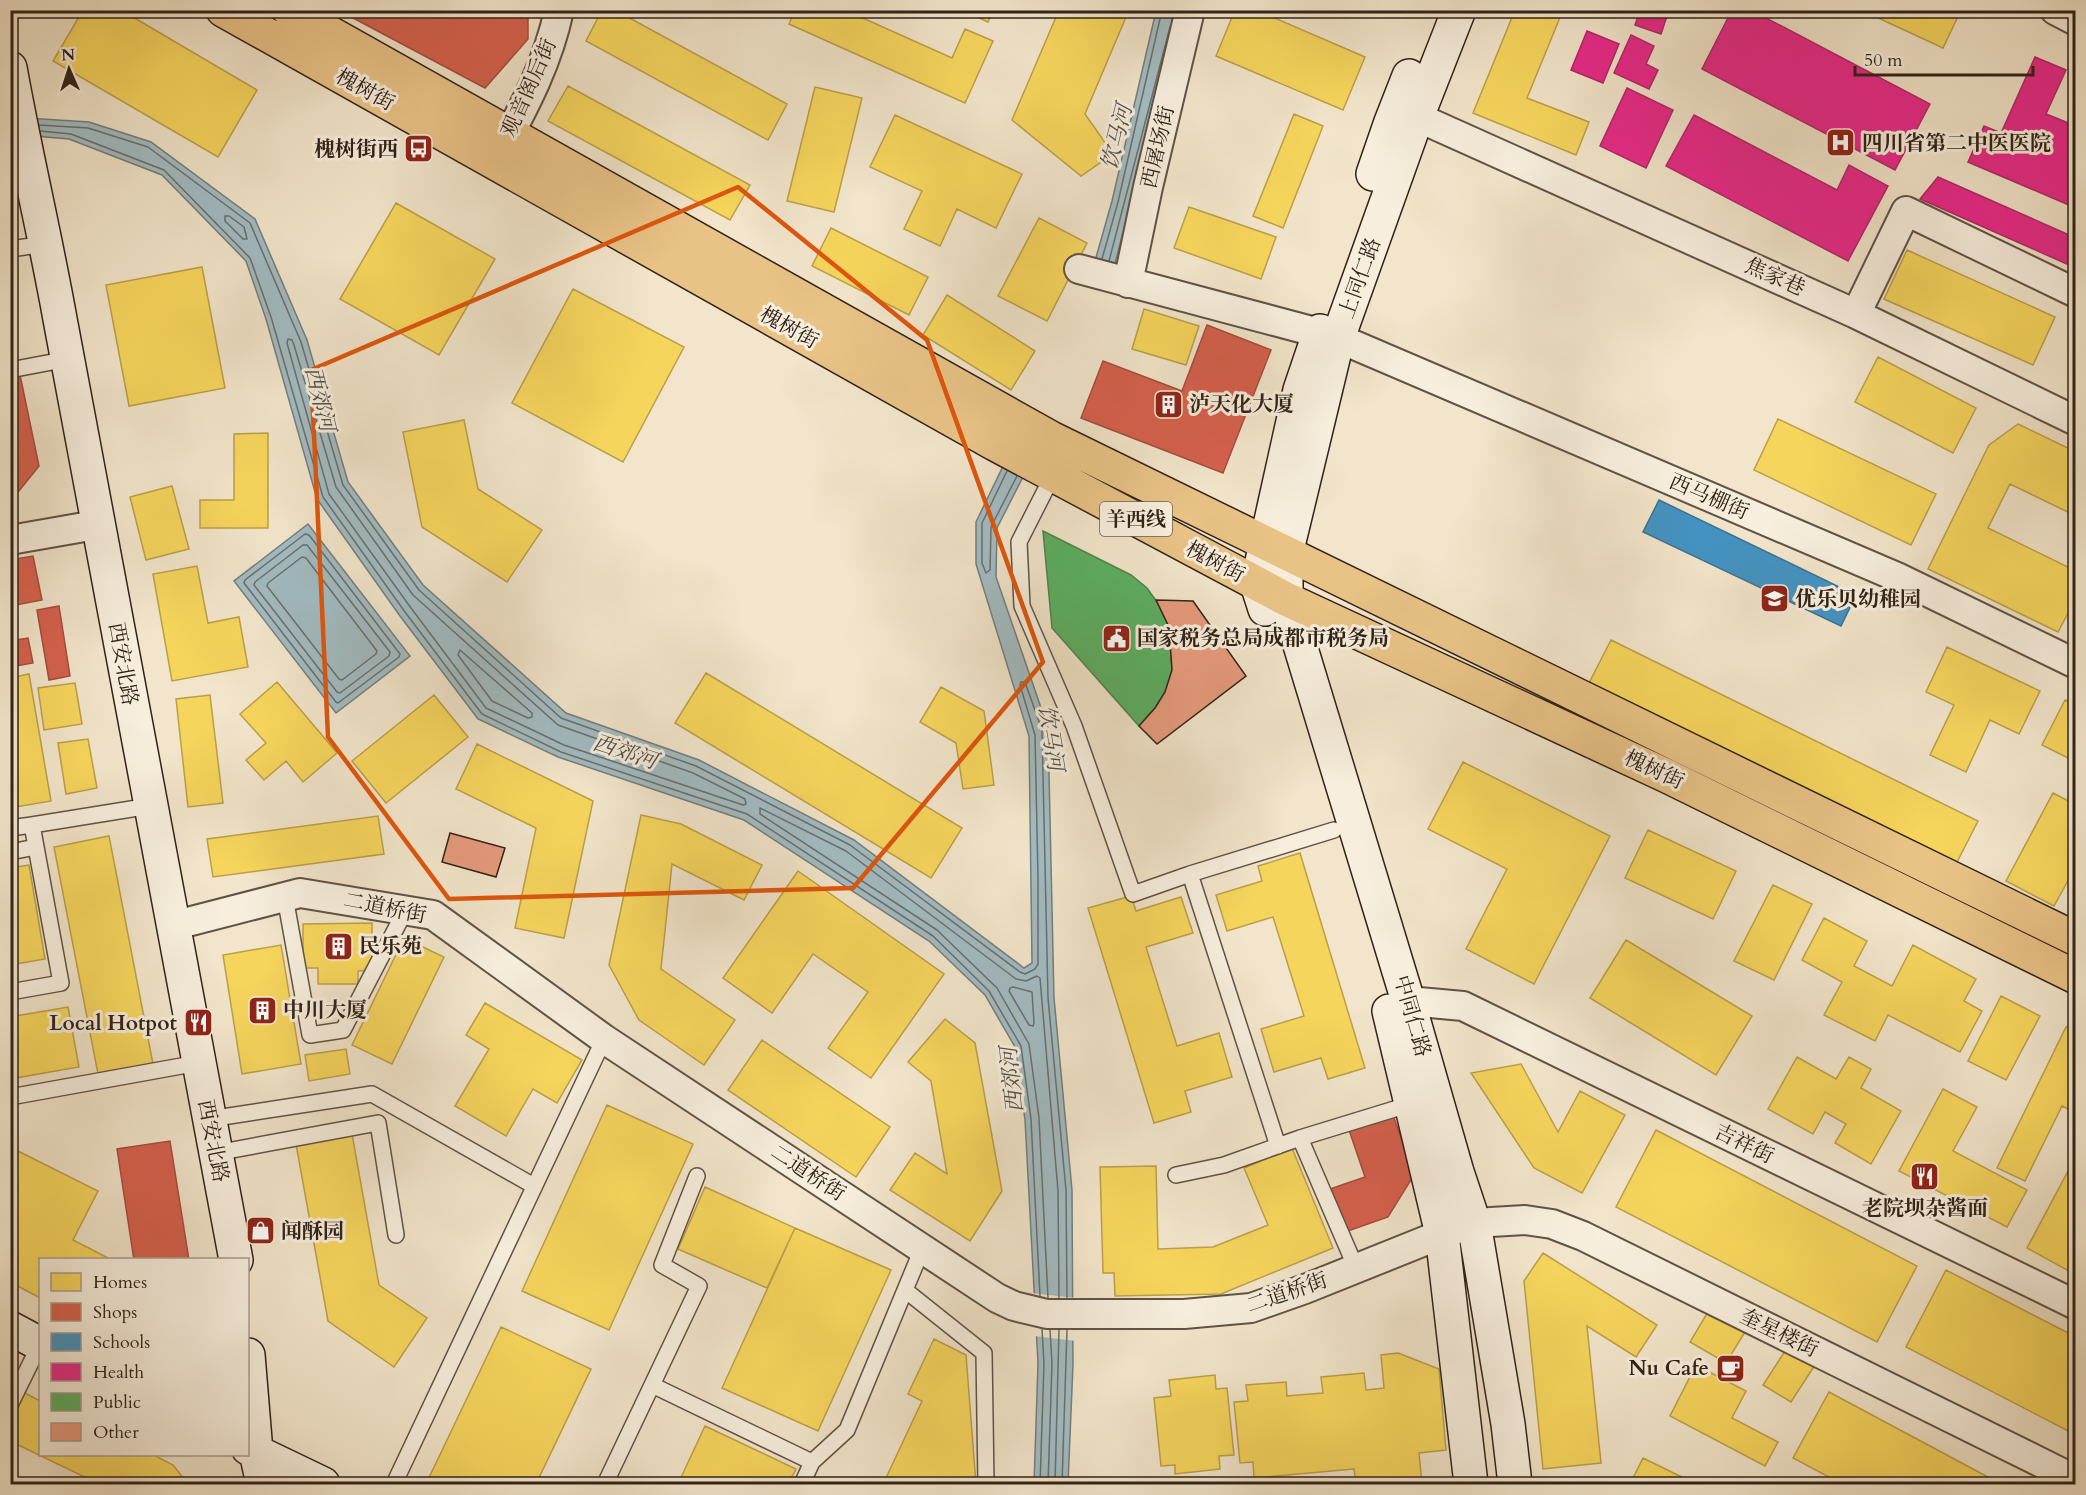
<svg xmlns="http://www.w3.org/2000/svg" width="2086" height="1495" font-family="Cardo,'Noto Serif SC',serif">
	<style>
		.water { fill: #a2bcc3; stroke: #747e7f; stroke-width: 1.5 }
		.pier { fill: #f2e5cb }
		.homes { fill: #f6d55c; stroke: #bb9f48; stroke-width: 1.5 }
		.shops { fill: #d6604d; stroke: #a44d3d; stroke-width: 1.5 }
		.schools { fill: #4393c3; stroke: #3d7190; stroke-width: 1.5 }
		.health { fill: #e7298a; stroke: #b02768; stroke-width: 1.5 }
		.public { fill: #5aae61; stroke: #4d844b; stroke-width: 1.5 }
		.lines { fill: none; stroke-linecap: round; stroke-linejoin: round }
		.shore { stroke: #696f6e; stroke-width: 1.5 }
		.building { fill: #e79b7d; stroke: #302218; stroke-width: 1.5 }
		.lane-casing { stroke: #605345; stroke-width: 18 }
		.street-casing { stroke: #605345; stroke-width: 32 }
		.secondary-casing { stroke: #302218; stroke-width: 36 }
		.primary-casing { stroke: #302218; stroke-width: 36 }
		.lane { stroke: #f7eedd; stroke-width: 15 }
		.street { stroke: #f7eedd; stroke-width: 28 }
		.secondary { stroke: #f7eedd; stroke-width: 33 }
		.primary { stroke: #e9c286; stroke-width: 33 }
		.marked { fill: none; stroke: #df560d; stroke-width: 4.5; stroke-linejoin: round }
		.labels { text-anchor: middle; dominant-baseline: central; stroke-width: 6; stroke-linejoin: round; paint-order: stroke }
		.shield { fill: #f7eedd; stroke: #6c5f53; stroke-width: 1.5 }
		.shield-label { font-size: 20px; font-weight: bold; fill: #302218 }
		.street-label { font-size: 21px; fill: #302218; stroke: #f7eedd }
		.poi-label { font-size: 21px; font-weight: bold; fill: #302218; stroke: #f7eedd; text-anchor: start }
		.water-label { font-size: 22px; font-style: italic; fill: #52504b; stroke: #f7eedd }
	</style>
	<rect width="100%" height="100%" fill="#f2e5cb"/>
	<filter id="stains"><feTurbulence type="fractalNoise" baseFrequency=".00333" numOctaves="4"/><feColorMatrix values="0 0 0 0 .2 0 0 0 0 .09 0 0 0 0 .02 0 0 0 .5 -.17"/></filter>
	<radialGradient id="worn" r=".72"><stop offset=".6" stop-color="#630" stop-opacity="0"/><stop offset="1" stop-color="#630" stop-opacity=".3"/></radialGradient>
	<path class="water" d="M1156,11H1180L1112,275L1093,268L1112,201Z
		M10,117L89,122L151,142L255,219L307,340L348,482L423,585L566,713L699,760L854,840L1024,968L1032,963L1029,736L976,564V522L1007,458L1028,467L997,528L996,577L1048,728L1054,998L1072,1190L1073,1364L1068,1484H1034L1038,1363L1025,1120L1015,1047L985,995L929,941L744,820L558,757L478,719L400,616L317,499L266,319L246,261L162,175L69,139L11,134Z
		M308,524L410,656L336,713L234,581Z"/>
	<path class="pier" d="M1031,1293L1076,1298V1341L1034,1336Z"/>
	<path class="homes" d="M83,10H121L257,90L218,157L53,61Z
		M602,10H615L787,104L768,140L586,41Z
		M795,10H845L952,58L965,29L993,41L965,103L789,24Z
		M961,10H993L988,22Z
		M1059,10H1129L1085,114L1113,154L1081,176L1012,120Z
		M1235,10H1256L1365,57L1343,110L1216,56Z
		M1515,10H1563L1527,98L1589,122L1576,155L1473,113Z
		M1861,10H1961L1943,48Z
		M568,86L750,185L730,220L548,121Z
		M815,87L862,98L834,212L787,201Z
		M1294,114L1323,126L1283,228L1253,216Z
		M895,115L1022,174L996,228L957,209L940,246L904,229L922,191L870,167Z
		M396,203L495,259L439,355L340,299Z
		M1189,207L1276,237L1261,279L1174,248Z
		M1039,218L1087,243L1047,321L998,296Z
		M831,228L928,277L909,315L812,266Z
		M1907,250L2055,317L2033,365L1884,299Z
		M202,267L225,388L129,406L106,285Z
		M573,289L684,347L623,462L512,403Z
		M947,295L1035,351L1011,390L923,335Z
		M1144,309L1199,326L1186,365L1132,349Z
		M1878,357L1976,408L1953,453L1855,402Z
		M1778,419L1936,494L1911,545L1754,470Z
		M464,420L478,489L542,530L507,582L422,527L403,432Z
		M2018,424L2076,452V516L2010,484L1988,528L2076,571V598L2058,632L1928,569L1989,445Z
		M268,433V528H200V500H234V434Z
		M172,486L189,549L146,560L130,497Z
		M197,566L208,623L239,617L248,667L172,681L153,574Z
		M1611,640L1978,821L1954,868L1587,687Z
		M1947,647L2040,691L2019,734L1990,720L1966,772L1930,755L1954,705L1926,692Z
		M706,673L962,828L931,878L675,723Z
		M29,674L51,801L16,807L10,772V678Z
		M277,682L337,753L303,782L286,761L264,780L246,760L266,743L240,714Z
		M75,683L82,724L44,730L38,688Z
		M941,687L984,711L994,785L963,789L956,743L920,722Z
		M210,695L223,803L188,807L176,699Z
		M434,695L468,737L386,803L352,761Z
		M2065,700L2076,705V762L2042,745Z
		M88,739L97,788L66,794L58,743Z
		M477,744L593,801L564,938L515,928L536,828L456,789Z
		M1463,762L1610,836L1534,984L1466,949L1507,869L1428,829Z
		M2053,793L2076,805V866L2054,906L2006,881Z
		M641,815L681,824L762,865L744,900L672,864L661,969L735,1020L704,1065L639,1020L609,965Z
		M378,816L384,854L213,877L207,839Z
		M1648,830L1736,871L1713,919L1625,878Z
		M109,836L153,1064L98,1074L54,847Z
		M1300,853L1365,1068L1328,1079L1321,1058L1274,1072L1261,1029L1304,1016L1273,917L1227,931L1216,895L1262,881L1258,866Z
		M29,865L45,959L10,965V868Z
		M798,871L944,974L871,1078L828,1048L868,992L813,954L772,1013L723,978Z
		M1773,885L1812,904L1774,980L1734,961Z
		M1131,896L1136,911L1181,897L1193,933L1146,947L1177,1046L1219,1033L1232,1077L1185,1091L1191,1112L1154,1123L1088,908Z
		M1824,918L1867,941L1854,966L1892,986L1913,945L1976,979L1964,1001L1982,1011L1960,1052L1888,1015L1875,1041L1824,1015L1842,982L1802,960Z
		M372,923V970L358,971V984H318V968H303V924Z
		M404,938L444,957L392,1064L352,1045Z
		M1626,940L1752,1016L1716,1075L1590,998Z
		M281,945L301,1064L242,1074L223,955Z
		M2001,996L2040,1016L2006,1080L1968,1061Z
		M485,1003L582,1060L557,1103L533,1089L506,1136L455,1106L489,1049L466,1035Z
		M68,1007L79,1067L10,1079V1017Z
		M945,1019L975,1043L1002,1191L970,1241L890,1190L915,1153L947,1174L931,1081L908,1062Z
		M2066,1027L2076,1031V1113L2062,1106L2025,1181L1997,1168Z
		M762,1040L890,1127L856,1177L728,1090Z
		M346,1049L350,1074L309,1081L305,1055Z
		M1797,1057L1836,1079L1849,1057L1871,1069L1861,1088L1901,1111L1871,1164L1835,1143L1846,1124L1825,1112L1813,1134L1768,1109Z
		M1521,1064L1558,1132L1580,1091L1625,1115L1582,1193L1534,1168L1471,1073Z
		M1943,1089L1977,1107L1953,1151L2027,1190L2007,1227L1899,1171Z
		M607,1105L693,1144L609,1330L522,1291Z
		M1656,1130L1917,1266L1877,1342L1616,1207Z
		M352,1134L379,1285L427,1318L394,1367L328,1321L296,1144Z
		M10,1147L98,1191L73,1240L112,1260H40V1298L10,1282Z
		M1292,1148L1333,1248L1221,1294L1115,1296L1114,1273H1103L1100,1167L1156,1166L1158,1249L1213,1247L1268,1225L1244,1168Z
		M2075,1158H2076V1275L2027,1248Z
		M705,1187L795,1228L767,1288L678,1249Z
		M795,1228L891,1270L818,1431L722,1388Z
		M1543,1253L1657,1325L1636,1357L1587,1326L1601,1463L1543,1469L1524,1281Z
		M1946,1270L2076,1337V1435L1906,1347Z
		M1709,1310L1745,1332L1726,1363L1690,1342Z
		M501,1327L591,1369L536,1484H426Z
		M934,1339L966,1355L976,1484H895L885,1480L922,1401L908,1394Z
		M1787,1348L1815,1365L1791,1402L1763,1385Z
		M1398,1353L1439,1369L1446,1450L1419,1453L1422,1484H1356L1354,1469L1254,1478L1253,1462L1240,1463L1234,1402L1248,1401L1246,1385L1286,1382L1287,1396L1323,1393L1321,1377L1364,1373L1366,1390L1384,1388L1381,1355Z
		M1696,1365L1746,1391L1732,1418L1778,1442L1765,1466L1670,1416Z
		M1215,1375L1216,1389L1227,1388L1234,1455L1219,1456L1220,1469L1175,1474V1465L1161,1466L1154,1398L1171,1396L1169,1380Z
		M21,1391L40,1401V1454H152L173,1465L188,1484H99L10,1441V1412Z
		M1829,1392L2001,1484H1842L1793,1458Z
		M705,1426L796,1469L788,1484H678Z
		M1643,1458L1696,1484H1630Z"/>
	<path class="shops" d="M338,10H528V39L485,88Z
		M1207,325L1271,350L1223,473L1081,418L1103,361L1182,391Z
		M20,375L39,466L10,502V377Z
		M33,556L42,600L10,606V560Z
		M59,606L70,676L49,680L37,610Z
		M28,638L33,663L10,667V641Z
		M1393,1115L1414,1175L1388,1217L1345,1232L1330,1189L1365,1177L1349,1130Z
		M170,1141L189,1260H134L117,1149Z"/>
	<path class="schools" d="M1659,500L1856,595L1841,626L1643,532Z"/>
	<path class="health" d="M1640,10H1669L1661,34L1635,25Z
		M1732,10H1751L1930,104L1895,170L1702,69Z
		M1587,31L1619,44L1603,83L1571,70Z
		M1631,35L1654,46L1646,64L1658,70L1649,89L1614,73Z
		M2035,57L2066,70L2046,114L2076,126V208L1968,162L1984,126L2001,133Z
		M1627,88L1673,110L1646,168L1600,146Z
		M1694,115L1837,190L1849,165L1888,186L1848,261L1666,166Z
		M1938,177L2076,238V268L1920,199Z"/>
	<path class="public" d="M1043,531L1131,575L1147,588L1160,606L1169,627L1172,670L1165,692L1155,708L1139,726L1052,628Z"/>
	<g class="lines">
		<path class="shore" d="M39,125L88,128L148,147L250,223L301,342L343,485L419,590L561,718L696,766L850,845L1020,972L1025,974L1035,969L1038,964V877L1035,735L1020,685L1021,682H1025L1042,730L1048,998L1066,1190L1067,1298
			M40,131L71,134L164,170L250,258L271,317L323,497L405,612L482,714L561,752L747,814L933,936L989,991L1021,1046L1031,1119L1040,1296
			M225,216H229L244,227L247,239H243L225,221Z
			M1102,259L1118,202L1162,10
			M1109,261L1170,27
			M288,339L292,340L294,345L336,487L413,595L558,725L693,773L745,799L746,804L743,805L564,745L486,708L411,608L329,494L287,343Z
			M1007,471L982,523V563L986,573L990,570L991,527L1017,476
			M305,534L309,535L400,654L399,657L338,703L336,702L244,583L245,580Z
			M303,545H307L390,652L389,656L340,693L337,692L254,585L255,582Z
			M302,557L306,558L377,651L376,654L342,680L339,679L267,586L268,583Z
			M460,650L532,713V717L528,718L492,701L458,655Z
			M1013,987L1032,992L1034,1023L1033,1026L1029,1025L1009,991L1010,988Z
			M1048,1298L1039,1118L1029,1044L997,988L937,930L760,814V808L846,851L1016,979L1026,981L1037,976L1040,978L1058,1191L1059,1298
			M1040,1484L1044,1364L1042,1329
			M1048,1484L1052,1364L1050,1330
			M1055,1484L1059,1330
			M1062,1484L1067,1330"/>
	</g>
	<path class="building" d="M1156,600L1193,601L1246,676L1157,744L1139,726L1155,708L1165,692L1172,670L1169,627Z
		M450,833L505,848L496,877L442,862Z"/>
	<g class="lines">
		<defs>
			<path id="lane" d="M10,249L46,244
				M10,370L68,359
				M1053,475L1019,542L1022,606L1074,726L1133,894L1190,874
				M10,828L32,825
				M10,852L36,847
				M285,897L310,1035L343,1030L405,911
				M10,992L61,983L32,825L150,806
				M10,1097L198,1063
				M209,1119L372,1094L534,1186
				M1300,1138L1356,1268
				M1278,1146L1190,874L1334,830
				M216,1153L378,1123L396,1235
				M1176,1175L1224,1165L1300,1138L1411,1104
				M905,1290L984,1353L986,1484
				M652,1385L699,1286L662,1265L697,1176
				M10,1405L40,1344
				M812,1462L847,1430L922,1249
				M394,1484L604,1039
				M605,1484L652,1385L812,1462L802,1484"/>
			<path id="street" d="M2055,10L2076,21
				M1417,117L1856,314L1906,211L2076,293
				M499,154C524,107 548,63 559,10
				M1079,269L1338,338L1897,577L2076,664
				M1128,283L1148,187L1190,10
				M1856,314L2076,421
				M10,540L90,526H98
				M172,926L300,893L433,915L604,1039L997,1298L1014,1306L1047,1314H1184L1251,1308L1305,1289L1442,1234L1474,1223L1525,1220L1552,1224L1583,1236L2076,1480
				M1408,1001L1463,1006L2076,1305"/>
			<path id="secondary" d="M1459,10L1417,117L1338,338L1286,554V599L1408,1001L1457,1172L1474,1223L1508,1424L1515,1484
				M10,68C25,152 45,235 60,319C118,632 176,946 236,1260
				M1373,174L1391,122L1409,76
				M1265,609L1257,584L1300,390L1320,331
				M1389,1011L1442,1234L1471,1484
				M10,1328L40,1344
				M248,1355L256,1452L263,1484
				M248,1448L323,1484"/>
			<path id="primary" d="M223,10L995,444L1286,599L1667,776L2076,977
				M289,10L1051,438L2076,939"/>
		</defs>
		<use href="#lane" class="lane-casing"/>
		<use href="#street" class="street-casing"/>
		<use href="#secondary" class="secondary-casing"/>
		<use href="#primary" class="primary-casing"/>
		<use href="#lane" class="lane"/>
		<use href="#street" class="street"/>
		<use href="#secondary" class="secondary"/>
		<use href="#primary" class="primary"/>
	</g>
	<path class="marked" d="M738,187L927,340L1043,662L853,888L449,899L328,737L311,370Z"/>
	<defs>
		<symbol id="hospital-square" viewBox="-11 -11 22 22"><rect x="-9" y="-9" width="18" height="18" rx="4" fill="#8f2418" stroke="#f7eedd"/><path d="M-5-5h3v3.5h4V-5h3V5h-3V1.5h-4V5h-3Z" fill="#fff"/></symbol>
		<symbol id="bus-square" viewBox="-11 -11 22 22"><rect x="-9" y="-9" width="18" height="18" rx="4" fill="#8f2418" stroke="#f7eedd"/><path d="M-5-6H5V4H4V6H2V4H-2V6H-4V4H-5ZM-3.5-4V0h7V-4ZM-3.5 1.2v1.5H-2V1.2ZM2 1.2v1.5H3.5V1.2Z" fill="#fff"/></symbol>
		<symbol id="building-square" viewBox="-11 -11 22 22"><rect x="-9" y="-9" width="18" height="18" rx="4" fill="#8f2418" stroke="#f7eedd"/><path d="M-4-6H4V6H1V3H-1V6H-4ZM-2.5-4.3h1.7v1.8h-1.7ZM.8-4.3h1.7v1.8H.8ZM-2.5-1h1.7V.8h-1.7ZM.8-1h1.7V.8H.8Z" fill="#fff"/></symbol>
		<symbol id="school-square" viewBox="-11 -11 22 22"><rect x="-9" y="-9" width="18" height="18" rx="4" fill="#8f2418" stroke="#f7eedd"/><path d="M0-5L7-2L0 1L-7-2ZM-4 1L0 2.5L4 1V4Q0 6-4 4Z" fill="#fff"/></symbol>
		<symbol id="civic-square" viewBox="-11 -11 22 22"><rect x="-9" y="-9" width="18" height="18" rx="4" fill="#8f2418" stroke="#f7eedd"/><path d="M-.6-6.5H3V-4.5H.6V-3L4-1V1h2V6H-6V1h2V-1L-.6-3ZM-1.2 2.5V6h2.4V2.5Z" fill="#fff"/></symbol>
		<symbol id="restaurant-square" viewBox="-11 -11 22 22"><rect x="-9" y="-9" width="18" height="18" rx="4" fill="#8f2418" stroke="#f7eedd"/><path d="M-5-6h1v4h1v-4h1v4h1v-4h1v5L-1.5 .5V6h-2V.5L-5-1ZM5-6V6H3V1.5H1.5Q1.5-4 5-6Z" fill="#fff"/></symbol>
		<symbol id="shop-square" viewBox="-11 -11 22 22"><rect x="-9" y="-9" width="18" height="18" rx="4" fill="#8f2418" stroke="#f7eedd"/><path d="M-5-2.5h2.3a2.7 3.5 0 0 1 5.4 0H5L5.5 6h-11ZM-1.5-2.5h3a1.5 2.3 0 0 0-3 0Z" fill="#fff"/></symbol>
		<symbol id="cafe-square" viewBox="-11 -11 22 22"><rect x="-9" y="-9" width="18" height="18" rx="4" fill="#8f2418" stroke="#f7eedd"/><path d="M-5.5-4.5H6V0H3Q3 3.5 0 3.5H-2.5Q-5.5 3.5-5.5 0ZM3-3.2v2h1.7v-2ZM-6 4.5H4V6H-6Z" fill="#fff"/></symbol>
	</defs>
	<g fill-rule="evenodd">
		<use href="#hospital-square" x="1824" y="126" width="33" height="33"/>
		<use href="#bus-square" x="402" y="132" width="33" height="33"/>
		<use href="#building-square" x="1152" y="388" width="33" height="33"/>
		<use href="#school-square" x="1758" y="582" width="33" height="33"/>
		<use href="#civic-square" x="1100" y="622" width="33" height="33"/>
		<use href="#building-square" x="322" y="930" width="33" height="33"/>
		<use href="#building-square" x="246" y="994" width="33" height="33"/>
		<use href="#restaurant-square" x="182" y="1006" width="33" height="33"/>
		<use href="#restaurant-square" x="1908" y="1160" width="33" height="33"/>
		<use href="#shop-square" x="244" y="1214" width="33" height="33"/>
		<use href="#cafe-square" x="1714" y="1352" width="33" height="33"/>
	</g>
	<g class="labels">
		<rect class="shield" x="1100" y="502" width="72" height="34" rx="4.5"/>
		<g class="shield-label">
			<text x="1136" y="519">羊西线</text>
		</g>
		<g class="street-label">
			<text transform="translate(529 88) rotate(-66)">观音阁后街</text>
			<text transform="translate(365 90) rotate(29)">槐树街</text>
			<text transform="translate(1158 147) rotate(-77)">西屠场街</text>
			<text transform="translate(1775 277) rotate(24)">焦家巷</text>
			<text transform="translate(1360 278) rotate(-70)">上同仁路</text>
			<text transform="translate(789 328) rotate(29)">槐树街</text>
			<text transform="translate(1709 497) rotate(23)">西马棚街</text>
			<text transform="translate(1215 562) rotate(28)">槐树街</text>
			<text transform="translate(123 664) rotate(80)">西安北路</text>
			<text transform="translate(1654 770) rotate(25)">槐树街</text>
			<text transform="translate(385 908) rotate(11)">二道桥街</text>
			<text transform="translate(1412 1016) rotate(74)">中同仁路</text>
			<text transform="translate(213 1141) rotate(79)">西安北路</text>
			<text transform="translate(1744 1144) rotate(26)">吉祥街</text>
			<text transform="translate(808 1173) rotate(33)">二道桥街</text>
			<text transform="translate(1287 1293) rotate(-19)">二道桥街</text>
			<text transform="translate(1779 1333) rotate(26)">奎星楼街</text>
		</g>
		<g class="poi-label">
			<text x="1862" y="143">四川省第二中医医院</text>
			<text x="398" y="149" text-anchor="end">槐树街西</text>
			<text x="1189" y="404">泸天化大厦</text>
			<text x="1795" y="599">优乐贝幼稚园</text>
			<text x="1137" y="638">国家税务总局成都市税务局</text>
			<text x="359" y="946">民乐苑</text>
			<text x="283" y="1010">中川大厦</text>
			<text x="177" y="1023" text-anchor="end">Local Hotpot</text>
			<text x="1925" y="1208" text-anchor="middle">老院坝杂酱面</text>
			<text x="281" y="1231">闻酥园</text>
			<text x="1709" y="1368" text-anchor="end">Nu Cafe</text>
		</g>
		<g class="water-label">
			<text transform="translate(1117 137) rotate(-76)">饮马河</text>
			<text transform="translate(320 399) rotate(76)">西郊河</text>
			<text transform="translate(1051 738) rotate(81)">饮马河</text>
			<text transform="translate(625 752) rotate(18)">西郊河</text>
			<text transform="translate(1012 1080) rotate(-96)">西郊河</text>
		</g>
	</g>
	<rect width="2086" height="1495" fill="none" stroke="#f2e5cb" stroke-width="36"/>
	<rect x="12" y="12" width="2062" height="1471" fill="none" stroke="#302218" stroke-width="3"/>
	<rect x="18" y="18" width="2050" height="1459" fill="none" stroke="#302218" stroke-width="1.5"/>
	<rect x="39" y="1258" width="210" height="198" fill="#f7eedd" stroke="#a79c8e" stroke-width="1.5"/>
	<rect x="51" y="1273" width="30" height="18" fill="#f6d55c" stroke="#a79c8e" stroke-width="1.5"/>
	<text x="93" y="1288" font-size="18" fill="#302218">Homes</text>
	<rect x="51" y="1303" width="30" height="18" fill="#d6604d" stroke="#a79c8e" stroke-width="1.5"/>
	<text x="93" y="1318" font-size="18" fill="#302218">Shops</text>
	<rect x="51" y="1333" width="30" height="18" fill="#4393c3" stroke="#a79c8e" stroke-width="1.5"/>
	<text x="93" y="1348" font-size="18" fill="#302218">Schools</text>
	<rect x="51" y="1363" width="30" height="18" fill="#e7298a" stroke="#a79c8e" stroke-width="1.5"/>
	<text x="93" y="1378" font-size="18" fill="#302218">Health</text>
	<rect x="51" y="1393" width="30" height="18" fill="#5aae61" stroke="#a79c8e" stroke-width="1.5"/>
	<text x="93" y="1408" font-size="18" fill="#302218">Public</text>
	<rect x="51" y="1423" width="30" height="18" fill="#e79b7d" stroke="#a79c8e" stroke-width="1.5"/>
	<text x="93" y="1438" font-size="18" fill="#302218">Other</text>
	<g transform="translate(69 69) rotate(357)" stroke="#f7eedd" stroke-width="4.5" paint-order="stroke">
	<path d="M0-4.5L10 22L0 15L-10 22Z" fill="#302218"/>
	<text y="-9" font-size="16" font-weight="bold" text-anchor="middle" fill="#302218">N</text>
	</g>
	<path d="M1855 66v9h178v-9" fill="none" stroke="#302218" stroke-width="3"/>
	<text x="1864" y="66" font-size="18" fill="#302218" stroke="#f7eedd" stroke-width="4.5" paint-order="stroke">50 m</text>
	<rect width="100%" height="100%" filter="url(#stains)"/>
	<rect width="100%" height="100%" fill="url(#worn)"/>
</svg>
